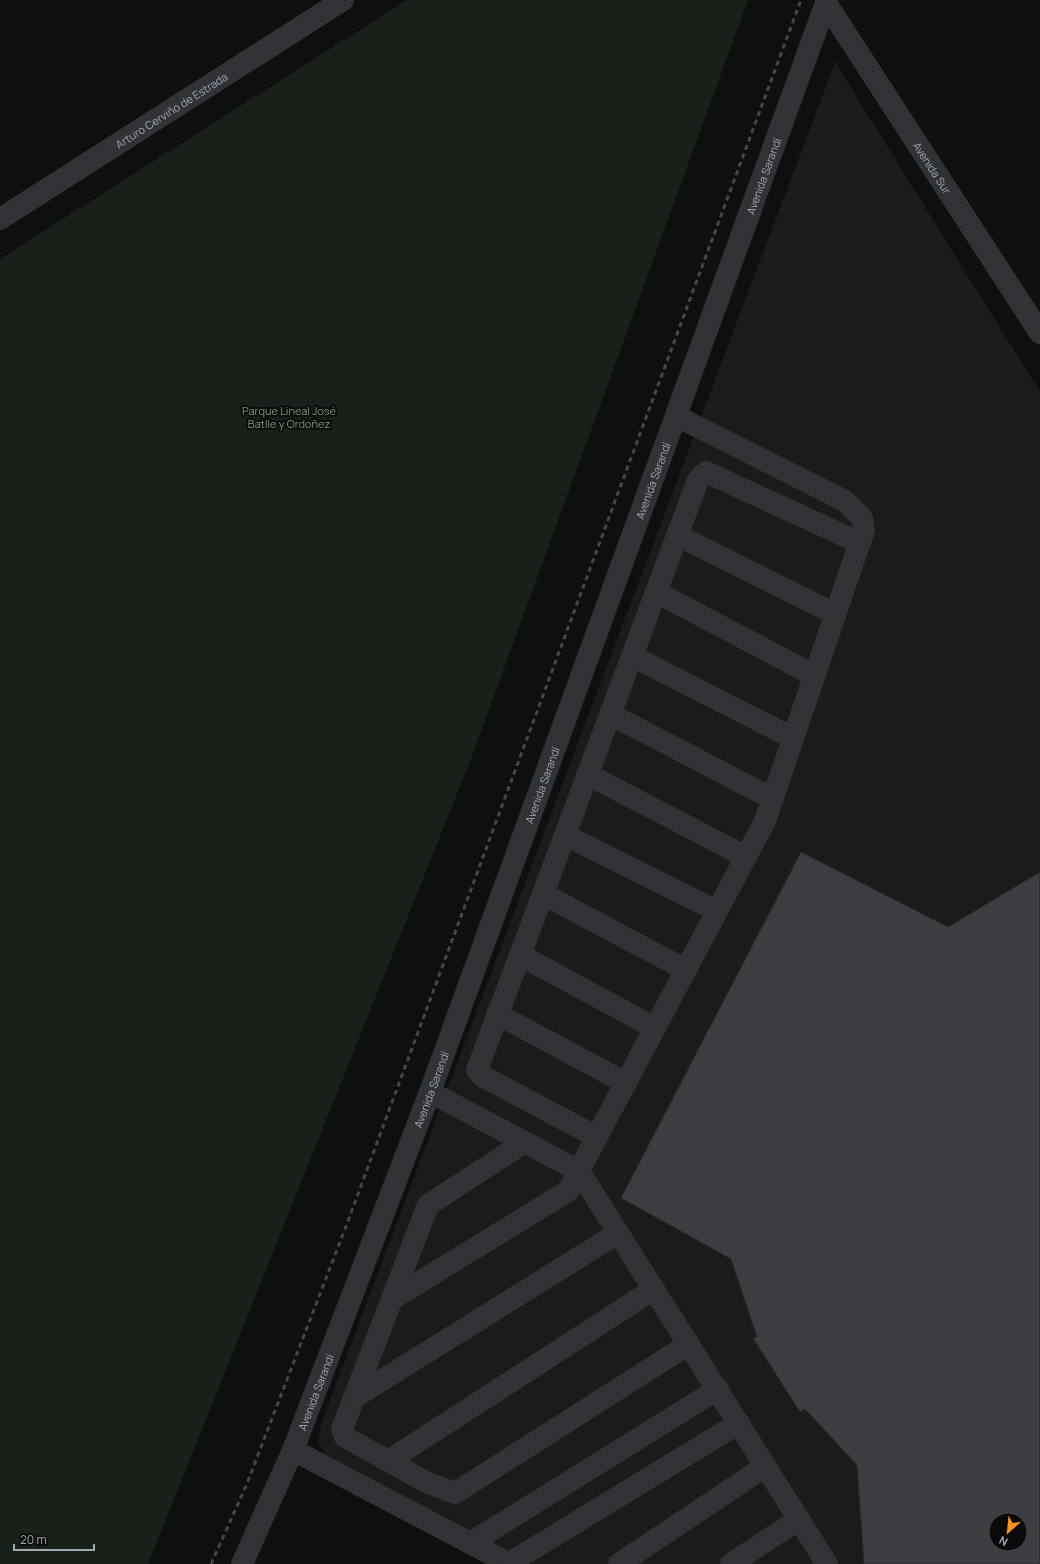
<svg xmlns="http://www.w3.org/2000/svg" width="1040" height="1564" font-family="Manrope,sans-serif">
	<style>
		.built { fill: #1b1b1e; fill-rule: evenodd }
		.green { fill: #192019 }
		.building { fill: #3b3d41; stroke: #29292d; fill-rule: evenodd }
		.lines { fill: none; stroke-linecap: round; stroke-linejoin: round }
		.minor { stroke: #303236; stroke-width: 22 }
		.rail { stroke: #43464b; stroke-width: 3; stroke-dasharray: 5 4; stroke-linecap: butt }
		.labels { text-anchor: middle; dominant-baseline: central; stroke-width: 4; stroke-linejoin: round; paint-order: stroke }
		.street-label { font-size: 11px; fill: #9fa8b2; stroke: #0a0a0b }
		.park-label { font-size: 11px; fill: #789f75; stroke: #0a0a0b }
	</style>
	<rect width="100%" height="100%" fill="#0f0f11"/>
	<path class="built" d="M835,62L1040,392V1564H533L327,1457L318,1442L321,1424ZM996,1520H1020V1544H996Z"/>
	<path class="green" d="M407,0H748L471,759L148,1564H0V259Z"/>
	<path class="building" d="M801,852L948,927L1040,872V1564H864L857,1465L805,1409L800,1412L753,1338L757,1337L731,1259L621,1198ZM996,1520H1020V1544H996Z"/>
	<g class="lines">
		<g class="minor">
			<path id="s1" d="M826,3L1040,333"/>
			<path id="s2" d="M0,219L343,0"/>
			<path d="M677,535L835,614"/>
			<path d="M656,592L815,676"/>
			<path d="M632,656L793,738"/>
			<path d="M610,714L773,799"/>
			<path d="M587,774L746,857"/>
			<path d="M565,835L717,911"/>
			<path d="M543,894L686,970"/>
			<path d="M520,955L655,1028"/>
			<path d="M497,1014L626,1083"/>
			<path d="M430,1092L579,1171L827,1564"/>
			<path d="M597,1137L482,1076L477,1070L698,480L706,472L860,543"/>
			<path d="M525,1142L428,1205L342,1429L345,1437L426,1482L455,1493L689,1344"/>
			<path d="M392,1299L568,1191L765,821L864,530L862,518L845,501L676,416"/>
			<path d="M355,1397L618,1233"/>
			<path d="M293,1450L510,1564"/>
			<path d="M388,1461L654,1289"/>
			<path d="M472,1542L718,1389"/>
			<path id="s3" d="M242,1564L293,1450L430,1092L827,0"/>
			<path d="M508,1564L739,1423"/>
			<path d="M619,1564L766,1466"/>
			<path d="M731,1564L799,1519"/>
		</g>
		<path class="rail" d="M211,1564L246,1486L345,1229L801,0"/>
	</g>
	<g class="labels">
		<g class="street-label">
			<text stroke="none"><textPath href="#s2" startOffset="203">Arturo Cerviño de Estrada</textPath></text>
			<text stroke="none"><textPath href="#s1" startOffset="196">Avenida Sur</textPath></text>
			<text stroke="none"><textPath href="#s3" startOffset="1483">Avenida Sarandí</textPath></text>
			<text stroke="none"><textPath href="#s3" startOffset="1159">Avenida Sarandí</textPath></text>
			<text stroke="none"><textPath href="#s3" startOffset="835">Avenida Sarandí</textPath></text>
			<text stroke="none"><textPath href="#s3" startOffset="511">Avenida Sarandí</textPath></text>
			<text stroke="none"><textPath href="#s3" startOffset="187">Avenida Sarandí</textPath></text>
		</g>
		<g class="park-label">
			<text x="289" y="410">Parque Lineal José<tspan x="289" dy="13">Batlle y Ordoñez</tspan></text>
		</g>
	</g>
	<g transform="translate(1008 1532) rotate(207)"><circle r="19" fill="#0a0a0b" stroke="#46494e"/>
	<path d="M0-3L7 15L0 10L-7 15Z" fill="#fa941d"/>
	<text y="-6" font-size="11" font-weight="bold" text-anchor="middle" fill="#9fa8b2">N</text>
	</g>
	<path d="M14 1544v6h80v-6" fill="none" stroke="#9fa8b2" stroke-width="2"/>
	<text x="20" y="1544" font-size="12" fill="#9fa8b2" stroke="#0a0a0b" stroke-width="3" paint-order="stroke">20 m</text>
</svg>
